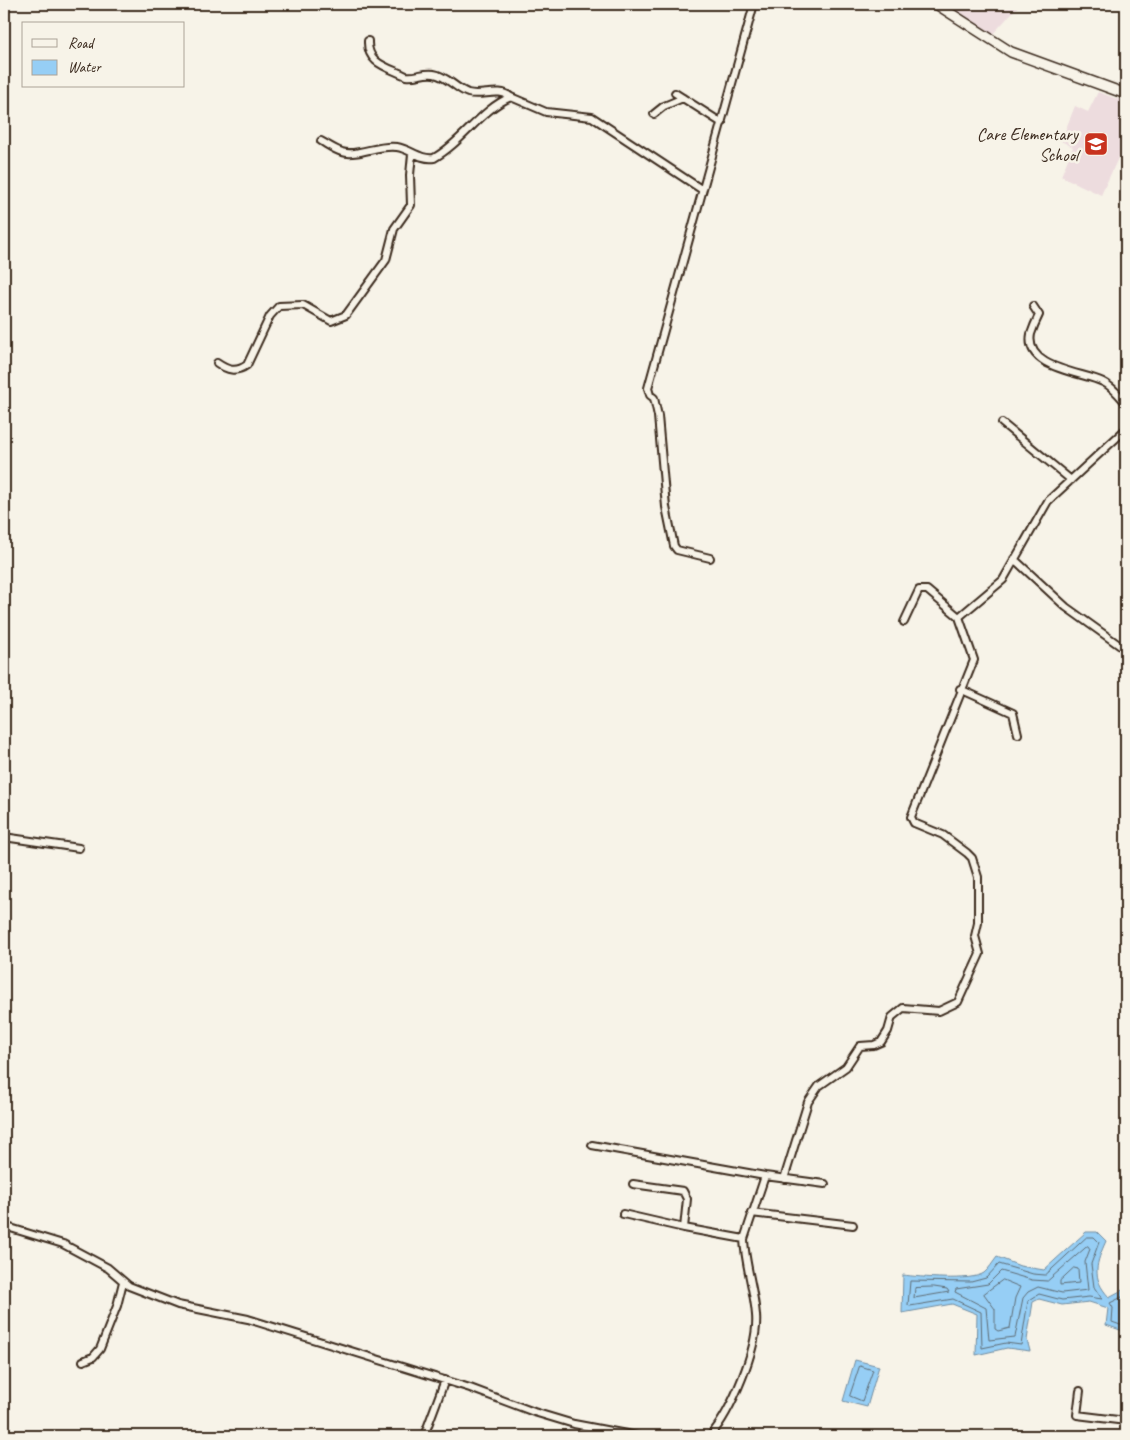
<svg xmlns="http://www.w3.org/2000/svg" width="1130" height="1440" font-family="Caveat,sans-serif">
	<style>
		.built { fill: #eddcde }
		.water { fill: #96cef5; stroke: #728c9f }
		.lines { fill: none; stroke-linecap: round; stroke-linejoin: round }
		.shore { stroke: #5f6c74; stroke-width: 1 }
		.street-casing { stroke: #3b2a1e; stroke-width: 10 }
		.secondary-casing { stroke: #3b2a1e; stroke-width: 12 }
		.street { stroke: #f7f3e8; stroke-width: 6 }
		.secondary { stroke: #f7f3e8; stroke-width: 9 }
		.labels { text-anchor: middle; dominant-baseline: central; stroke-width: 5; stroke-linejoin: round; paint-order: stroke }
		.poi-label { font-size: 18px; fill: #3b2a1e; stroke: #f7f3e8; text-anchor: end }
	</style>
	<rect width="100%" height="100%" fill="#f7f3e8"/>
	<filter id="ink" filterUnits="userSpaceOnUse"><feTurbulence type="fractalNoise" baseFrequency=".02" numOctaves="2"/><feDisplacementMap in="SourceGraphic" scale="10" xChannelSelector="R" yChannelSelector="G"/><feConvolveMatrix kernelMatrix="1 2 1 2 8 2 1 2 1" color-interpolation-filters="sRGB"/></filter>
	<g filter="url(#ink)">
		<path class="built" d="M945,4H1020L991,36Z
			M1098,92L1126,102V141L1101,195L1061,176L1073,147L1061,141L1075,106L1088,112Z"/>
		<path class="water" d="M1086,1232H1097L1106,1241C1096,1263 1091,1278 1109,1297L1126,1288V1332L1106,1325L1108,1308L1089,1302L1062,1305L1039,1299L1033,1302L1027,1340L1030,1351L1007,1348L976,1355L977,1314L952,1304L902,1313L903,1275C919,1277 971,1282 984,1273C989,1269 993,1262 997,1257L1020,1266L1044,1270Z
			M855,1360L879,1366L867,1407L843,1401Z"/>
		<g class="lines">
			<path class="shore" d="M1087,1237H1094L1099,1242L1091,1264L1094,1287L1102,1299L1089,1297L1062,1300L1039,1294L1028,1301L1021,1345L1006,1343L982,1348L981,1312L953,1299L910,1306L908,1305L910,1281L971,1282L986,1278L999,1264L1033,1274L1045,1275Z
				M1088,1246L1090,1249L1085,1262L1088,1290L1062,1293L1038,1287L1028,1292L1023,1298L1015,1337L989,1340L986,1308L955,1292L956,1289L988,1284L1001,1271L1032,1280L1047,1281Z
				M1074,1268L1078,1269L1079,1283L1060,1285V1281Z
				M1003,1280L1020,1287L1015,1298L1010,1328L998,1331L995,1329V1309L984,1294Z
				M934,1287L947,1289L949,1292L914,1298L915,1288Z
				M1126,1295L1110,1303L1113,1308L1112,1322L1126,1327
				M860,1366L873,1370L862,1401L850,1396Z"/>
			<defs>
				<path id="street" d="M368,41C367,64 388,67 406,76C415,78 424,72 434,74C447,76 456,89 468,93C482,97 499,87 511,97
					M675,93L722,123
					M654,114L664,106L683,98
					M321,141C328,145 335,150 342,152C357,157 378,144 397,147C410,149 420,160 434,158C463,142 481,109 511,97L546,112L592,117L701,189
					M1033,306L1039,315C1036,321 1033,328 1031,334C1024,369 1083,372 1103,382C1112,386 1120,396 1126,403
					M217,363C227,370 236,373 247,365L270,316L279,306L303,305L331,321L346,315L386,260L394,229L411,205L410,175L412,154
					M1002,423L1071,480
					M710,558L677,550L674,546L666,507L658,416L654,398L650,395L648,388L754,4
					M1014,559L1066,607L1126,650
					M959,617L1003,580L1048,501L1126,429
					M960,689L1013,713L1018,734
					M4,837L79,848
					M592,1145L765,1176
					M784,1179L808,1102L819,1086L846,1067L860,1046L874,1045L881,1042L888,1031L892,1017L903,1008L939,1011L958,1002L980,954L975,936L978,923V877L972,858L967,853L943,835L914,823L911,817L974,660L959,617L927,590H919L904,622
					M633,1184L683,1191L687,1199L684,1228L744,1239C745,1264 754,1289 756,1315C759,1347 731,1412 710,1436
					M751,1213L853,1225
					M623,1214L684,1228
					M4,1226L63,1244L108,1268L129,1286L178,1305L248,1319L470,1388L534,1412L574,1424L637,1436
					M744,1239L765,1176L825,1184
					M83,1361L93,1357L100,1349L117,1306L123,1282
					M1080,1391L1077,1415L1126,1421
					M424,1436L445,1380"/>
				<path id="secondary" d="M936,4L1011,52L1126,94"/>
			</defs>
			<use href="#street" class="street-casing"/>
			<use href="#secondary" class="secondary-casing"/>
			<use href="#street" class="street"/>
			<use href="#secondary" class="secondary"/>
		</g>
	</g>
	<defs>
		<symbol id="school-square" viewBox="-11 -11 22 22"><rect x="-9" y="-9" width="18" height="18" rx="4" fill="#c8321e" stroke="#f7f3e8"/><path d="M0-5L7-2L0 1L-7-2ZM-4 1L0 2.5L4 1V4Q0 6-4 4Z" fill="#fff"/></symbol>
	</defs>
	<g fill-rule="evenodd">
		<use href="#school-square" x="1082" y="130" width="28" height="28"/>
	</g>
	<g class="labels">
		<g class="poi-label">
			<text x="1078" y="134">Care Elementary<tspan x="1078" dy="21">School</tspan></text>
		</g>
	</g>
	<rect width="1130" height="1440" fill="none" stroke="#f7f3e8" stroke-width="20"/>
	<rect x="10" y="10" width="1110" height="1420" fill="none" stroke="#3b2a1e" stroke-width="2" filter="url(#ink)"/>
	<rect x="22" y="22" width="162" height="65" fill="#f7f3e8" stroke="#aca397"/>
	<rect x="32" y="39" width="25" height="8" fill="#f7f3e8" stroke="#aca397"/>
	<text x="68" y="48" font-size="15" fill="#3b2a1e">Road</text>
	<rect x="32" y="60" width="25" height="15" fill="#96cef5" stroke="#aca397"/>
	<text x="68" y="72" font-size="15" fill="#3b2a1e">Water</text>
</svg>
